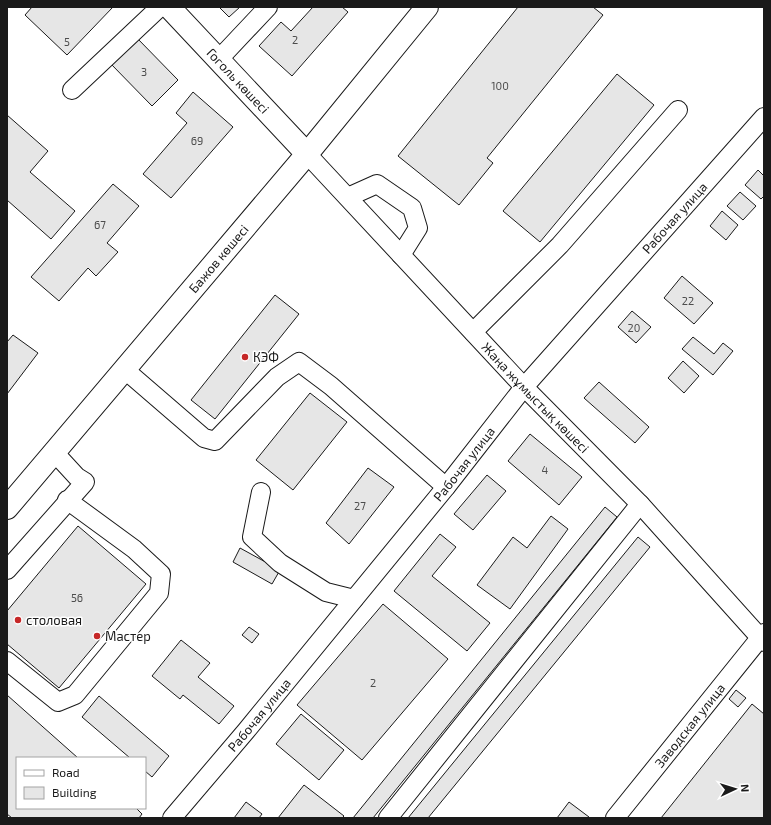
<svg xmlns="http://www.w3.org/2000/svg" width="771" height="825" font-family="'Exo 2',sans-serif">
	<style>
		.building { fill: #e6e6e6; stroke: #1a1a1a }
		.lines { fill: none; stroke-linecap: round; stroke-linejoin: round }
		.minor-casing { stroke: #1a1a1a; stroke-width: 20 }
		.major-casing { stroke: #1a1a1a; stroke-width: 24 }
		.minor { stroke: #fff; stroke-width: 18 }
		.major { stroke: #fff; stroke-width: 22 }
		.poi-dot { fill: #c62828; stroke: #fff; stroke-width: 1.5 }
		.labels { text-anchor: middle; dominant-baseline: central; stroke-width: 3; stroke-linejoin: round; paint-order: stroke }
		.number-label { font-size: 11px; fill: #4d4d4d }
		.street-label { font-size: 13px; fill: #1a1a1a; stroke: #fff }
		.poi-label { font-size: 13px; fill: #1a1a1a; stroke: #fff; text-anchor: start }
	</style>
	<rect width="100%" height="100%" fill="#fff"/>
	<path class="building" d="M32,7H113L67,55L25,15Z
		M219,7H240L229,17Z
		M313,7H342L348,12L292,76L259,46L281,22L291,31Z
		M518,7H593L603,15L487,158L493,163L459,205L398,156Z
		M136,37L178,80L152,106L110,63Z
		M617,74L654,105L540,242L503,211Z
		M193,92L233,127L171,198L143,174L187,123L176,113Z
		M7,115L48,151L30,172L75,211L51,239L7,200Z
		M758,170L764,176V196L761,199L745,185Z
		M113,184L139,206L107,243L118,252L96,276L88,268L59,301L31,277Z
		M740,192L756,206L743,220L727,206Z
		M722,211L738,225L726,240L710,226Z
		M682,276L713,303L694,324L664,298Z
		M275,295L299,314L215,419L191,400Z
		M632,311L651,327L636,343L618,327Z
		M13,335L38,353L7,394V342Z
		M693,337L714,354L723,343L733,351L713,375L682,349Z
		M683,361L699,376L684,393L668,378Z
		M599,382L649,427L635,443L584,398Z
		M310,393L347,422L293,490L256,460Z
		M530,434L582,477L559,505L508,461Z
		M368,468L394,487L349,544L326,523Z
		M487,475L506,491L473,530L454,514Z
		M605,507L617,517L373,818H353Z
		M551,516L568,529L510,609L477,585L513,537L527,548Z
		M78,526L146,584L59,688L7,644V611Z
		M440,534L456,547L432,576L490,623L467,651L394,591Z
		M638,537L650,547L428,818H408Z
		M240,548L280,570L272,584L233,562Z
		M383,604L448,659L362,760L297,705Z
		M249,627L259,634L252,643L242,635Z
		M181,640L210,663L198,677L234,706L219,724L183,695L180,699L152,676Z
		M736,690L746,698L738,707L729,699Z
		M7,695L78,758H17V808H136L142,814L139,818H12L7,814Z
		M99,696L169,756L152,777L145,771V758H130L82,717Z
		M752,704L764,714V818H661Z
		M301,714L344,750L319,780L276,744Z
		M304,785L344,816L342,818H278Z
		M246,802L262,814L259,818H234Z
		M569,802L589,817L588,818H557Z"/>
	<g class="lines">
		<defs>
			<g id="minor">
				<path d="M219,59L268,7"/>
				<path d="M72,90L160,7"/>
				<path id="s1" d="M307,154L524,387L640,504L764,642"/>
				<path d="M348,197L377,184L412,208L418,228L401,255"/>
				<path d="M473,332L560,245L678,110"/>
				<path d="M124,369L204,438L215,441L277,377L299,362L331,386L446,487"/>
				<path d="M261,492L252,537L280,563L326,592L354,599"/>
				<path d="M7,570L85,482L77,477L54,452"/>
				<path d="M7,661L58,702L75,695L159,593L161,574L134,549L67,500"/>
				<path id="s2" d="M172,818L246,731L446,487L524,387L764,117"/>
				<path d="M388,818L640,504"/>
				<path id="s3" d="M615,818L764,633"/>
			</g>
			<g id="major">
				<path id="s4" d="M169,7L307,154"/>
				<path id="s5" d="M7,508L307,154L427,7"/>
			</g>
		</defs>
		<use href="#minor" class="minor-casing"/>
		<use href="#major" class="major-casing"/>
		<use href="#minor" class="minor"/>
		<use href="#major" class="major"/>
	</g>
	<g class="poi-dot">
		<circle cx="245" cy="357" r="4"/>
		<circle cx="18" cy="620" r="4"/>
		<circle cx="97" cy="636" r="4"/>
	</g>
	<g class="labels">
		<g class="number-label">
			<text x="295" y="39">2</text>
			<text x="67" y="41">5</text>
			<text x="144" y="71">3</text>
			<text x="500" y="85">100</text>
			<text x="197" y="140">69</text>
			<text x="100" y="224">67</text>
			<text x="688" y="300">22</text>
			<text x="634" y="327">20</text>
			<text x="545" y="469">4</text>
			<text x="360" y="505">27</text>
			<text x="77" y="597">56</text>
			<text x="373" y="682">2</text>
		</g>
		<g class="street-label">
			<text stroke="none"><textPath href="#s4" startOffset="101">Гоголь көшесі</textPath></text>
			<text stroke="none"><textPath href="#s2" startOffset="783">Рабочая улица</textPath></text>
			<text stroke="none"><textPath href="#s5" startOffset="327">Бажов көшесі</textPath></text>
			<text stroke="none"><textPath href="#s1" startOffset="334">Жаңа жұмыстық көшесі</textPath></text>
			<text stroke="none"><textPath href="#s2" startOffset="459">Рабочая улица</textPath></text>
			<text stroke="none"><textPath href="#s2" startOffset="135">Рабочая улица</textPath></text>
			<text stroke="none"><textPath href="#s3" startOffset="119">Заводская улица</textPath></text>
		</g>
		<g class="poi-label">
			<text x="253" y="357">КЭФ</text>
			<text x="26" y="620">столовая</text>
			<text x="105" y="636">Мастер</text>
		</g>
	</g>
	<rect width="771" height="825" fill="none" stroke="#1a1a1a" stroke-width="16"/>
	<rect x="16" y="757" width="130" height="52" fill="#ffffff" stroke="#a3a3a3"/>
	<rect x="24" y="770" width="20" height="6" fill="#ffffff" stroke="#a3a3a3"/>
	<text x="52" y="777" font-size="12" fill="#1a1a1a">Road</text>
	<rect x="24" y="787" width="20" height="12" fill="#e6e6e6" stroke="#a3a3a3"/>
	<text x="52" y="797" font-size="12" fill="#1a1a1a">Building</text>
	<g transform="translate(735 789) rotate(86)" stroke="#ffffff" stroke-width="3" paint-order="stroke">
	<path d="M0-3L7 15L0 10L-7 15Z" fill="#1a1a1a"/>
	<text y="-6" font-size="11" font-weight="bold" text-anchor="middle" fill="#1a1a1a">N</text>
	</g>
</svg>
